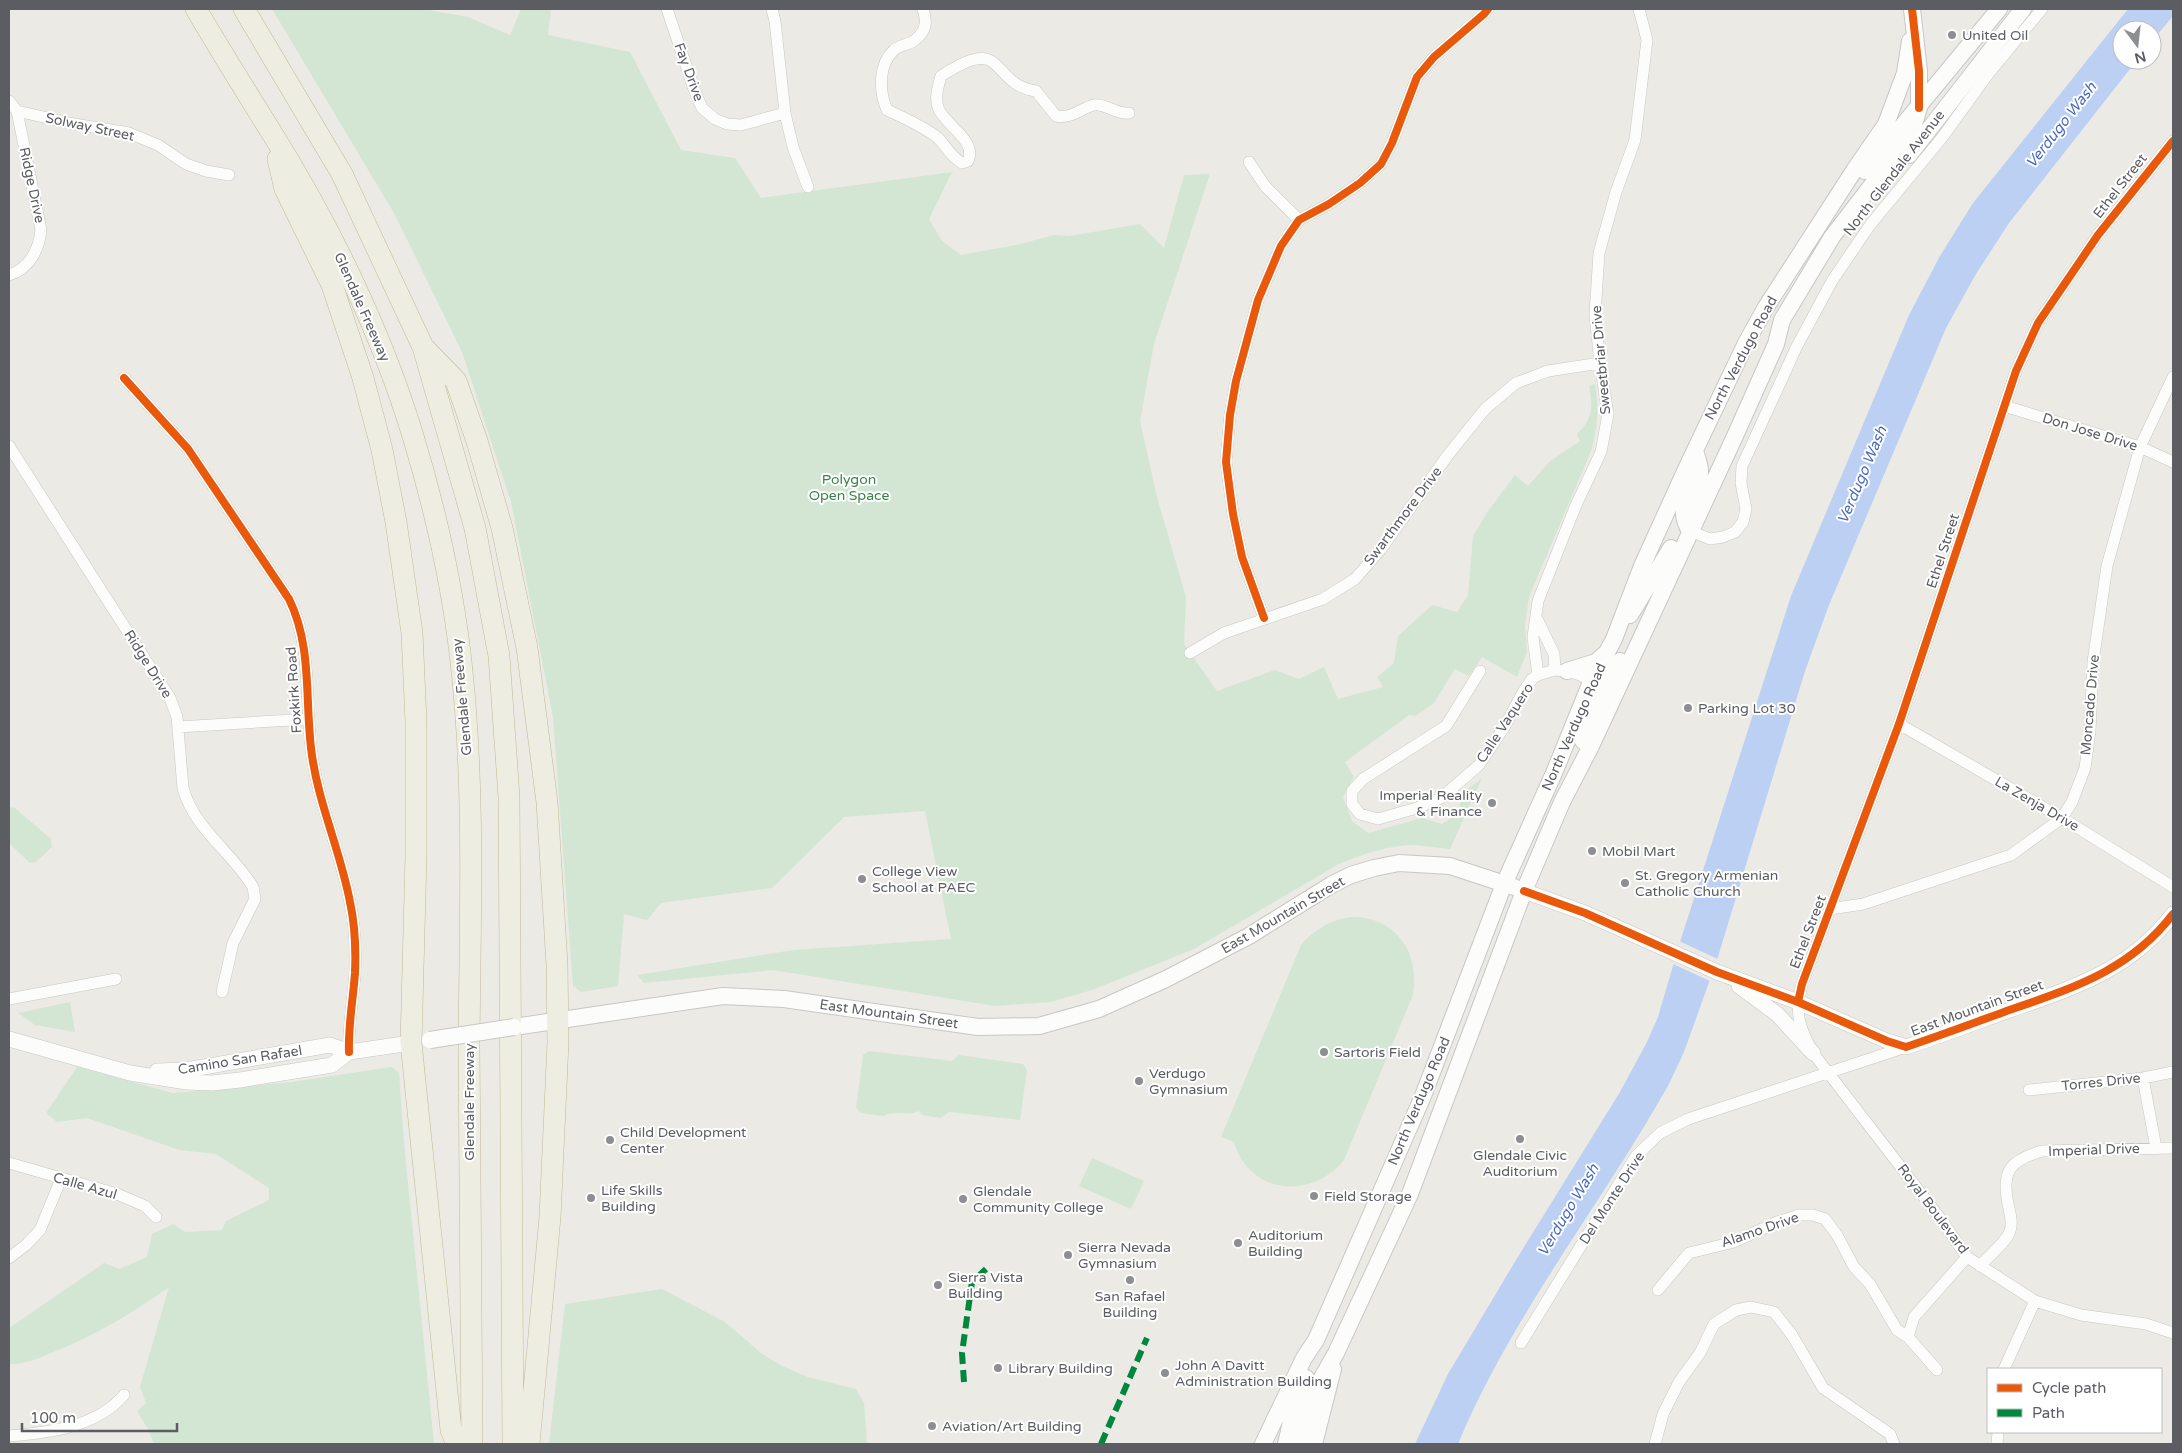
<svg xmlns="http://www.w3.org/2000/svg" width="2182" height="1453" font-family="'Varela Round',sans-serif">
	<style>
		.green { fill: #d3e6d4 }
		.water { fill: #bbd0f3 }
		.pier { fill: #ebeae5 }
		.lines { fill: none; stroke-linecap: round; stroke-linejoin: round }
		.minor-casing { stroke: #c7c7c5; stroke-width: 12 }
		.tertiary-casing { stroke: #c7c7c5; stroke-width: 16 }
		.secondary-casing { stroke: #c8c7c6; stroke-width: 18 }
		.motorway-casing { stroke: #c0ba95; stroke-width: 22 }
		.minor { stroke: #fcfcfb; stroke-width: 11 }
		.tertiary { stroke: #fcfcfb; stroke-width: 15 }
		.secondary { stroke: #fcfcfb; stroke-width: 16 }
		.motorway { stroke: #eeede1; stroke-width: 21 }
		.secondary-bridge-casing { stroke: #c8c7c6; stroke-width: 18; stroke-linecap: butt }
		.secondary-bridge { stroke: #fcfcfb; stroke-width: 16 }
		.quiet { stroke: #00873e; stroke-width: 6; stroke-dasharray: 12 6; stroke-linecap: butt }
		.cycleway-casing { stroke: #fff; stroke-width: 11 }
		.cycleway { stroke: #e8590c; stroke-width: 8 }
		.poi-dot { fill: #8d8e90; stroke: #fff; stroke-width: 2 }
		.labels { text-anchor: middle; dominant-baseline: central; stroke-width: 4; stroke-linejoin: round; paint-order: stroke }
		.poi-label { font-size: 14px; fill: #5b5d62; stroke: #fff; text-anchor: start }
		.street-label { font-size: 14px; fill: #5b5d62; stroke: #fff }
		.park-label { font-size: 14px; fill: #3a824b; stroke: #fff }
		.water-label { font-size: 15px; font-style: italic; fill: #4b6cbb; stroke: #fff }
	</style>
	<rect width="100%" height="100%" fill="#ebeae5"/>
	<path class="green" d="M272,9H423L468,17L510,35L521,9H551L548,35L630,52L681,150L735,158L761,198L952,172L929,219L942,241L961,255L1016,245L1054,235L1069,236L1140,224L1164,248L1184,175L1210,174L1154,344L1140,421L1157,497L1186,597L1184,644L1217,691L1275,670L1299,679L1324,667L1338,699L1383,687L1377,677L1394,663L1398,636L1432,605L1457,612L1468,595L1473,536L1488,511L1515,475L1528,486L1550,461L1580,441L1577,434C1593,418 1593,408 1589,386L1595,384C1599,408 1598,427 1591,451L1529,597L1525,625L1527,652L1517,677L1482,657L1469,676L1455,669L1434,703L1415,716L1409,715L1345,762L1354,777L1343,797L1352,821L1368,833L1422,818L1442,824L1459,813L1461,795L1482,778L1450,849C1438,848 1426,846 1415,845C1389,845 1363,854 1339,864L1194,949L1092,990L1051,1002L995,1006L773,970L644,983L637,975L793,950L951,939L925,811L844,817L772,888L661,903L647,920L624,914L618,986L581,992L573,986L553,717L511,502L462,352L394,213Z
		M9,807L15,808L51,839L52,847L36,862L30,863L9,843Z
		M1351,917C1396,916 1420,953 1413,995L1344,1160C1311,1201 1249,1194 1234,1142L1221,1137L1301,945C1315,929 1330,920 1351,917Z
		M70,1002L75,1032L35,1025L18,1013Z
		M869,1051L952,1061L959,1055L1023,1064L1027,1070L1020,1120L949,1112L941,1118L923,1115L918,1111C907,1117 895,1109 884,1116L861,1113L856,1108L863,1055Z
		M77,1067L173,1093L291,1082L392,1067L399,1073L404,1143L434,1444H154L149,1431L137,1411L146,1403L140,1387L169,1287C133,1313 97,1334 56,1351C39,1358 27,1364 9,1364V1328L104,1263L119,1269L147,1257L152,1234L173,1224L185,1232L222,1230L226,1221L269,1200V1188L216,1154L179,1150L87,1118L57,1122L46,1113Z
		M1092,1158L1144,1181L1131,1209L1079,1186Z
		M662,1289L725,1322L761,1353L780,1365L808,1377L856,1389L864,1403L867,1444H549L565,1304Z"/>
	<path class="water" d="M2128,9H2173V16L2152,41V30H2122V60H2137L2009,223L1976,274L1946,328L1829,605L1805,671L1717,960L1684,1052L1669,1084C1601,1205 1512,1315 1458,1444H1415L1448,1374L1516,1260L1620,1092L1647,1042L1658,1017L1680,942L1791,596L1909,315L1940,256L1973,203Z"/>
	<path class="pier" d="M1679,941L1718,959L1712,982L1673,964Z"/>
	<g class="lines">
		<defs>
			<path id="minor" d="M667,9L694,89L702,108L715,119L727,124L741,125L785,113
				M772,9L775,21L785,113L793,147L808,187
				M923,9C928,23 925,34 912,42C906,45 898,46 894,50C878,65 879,91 887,110C904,118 923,126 938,138C947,147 949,155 962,163L968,161C977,141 948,127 939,110C934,99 938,87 941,76C1008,32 988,84 1036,91L1056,116C1072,119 1079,109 1094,105C1105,103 1117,115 1129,113
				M9,101L17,111L74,124L129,133L158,145L186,164L206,171L229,175
				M2173,141L2098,235L2038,323L2016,371L1899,724L1802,984C1795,1016 1798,1024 1813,1053L1940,1218L1967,1257L2035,1301L2081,1315L2146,1324L2173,1333
				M1249,162L1265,186L1299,220
				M9,275C29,269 39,250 41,230L17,111
				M124,378L188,449L289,599C312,646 305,697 311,748C317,801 340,849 350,902C355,925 356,949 355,973C353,1000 348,1026 349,1052
				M2004,406L2140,447L2173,462
				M9,446L170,698L177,717L183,788C194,829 232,852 253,887L255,899L233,943L222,992
				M1690,531L1710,539L1723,537L1735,532L1743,522L1746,509L1741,483L1742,466L1797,346L1832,281L1870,225L1941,139L1989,73L2042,9
				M1536,617L1554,654L1555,670
				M1264,618L1242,557L1233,514L1226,462L1230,415L1236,381L1258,300L1281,246L1299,220L1329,204L1360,183L1381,164L1392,143L1417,77L1434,57L1484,14L1488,9
				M1190,653L1224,633L1323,599L1355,579L1381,549L1448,455L1485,409L1516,383L1548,371L1600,363
				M1480,671L1446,726L1363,779L1352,791V804L1360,814L1378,819L1417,808L1441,798L1479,765L1505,726L1523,692L1532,679L1538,675L1555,670L1567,671L1580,675L1596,684
				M1538,675L1533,637L1538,601L1576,505L1601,452L1608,414L1600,363L1595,315L1599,253L1616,192L1635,140L1647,40L1639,9
				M1899,724L2062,818L2173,887
				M178,727L309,719
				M1830,909L1863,904L2011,855L2062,818L2072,802L2085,768L2090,731L2093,662L2107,566L2140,447L2173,377
				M9,999L116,979
				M2143,1078L2156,1148
				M2029,1090L2143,1078L2173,1072
				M9,1163L117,1194L145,1206L156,1217
				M9,1258L26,1245L40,1230L61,1179
				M1980,1266C1987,1258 2008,1240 2010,1231C2013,1222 2010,1213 2008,1204C2001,1170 2011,1160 2042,1151L2173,1148
				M1658,1290L1689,1253L1734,1242L1777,1222L1799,1215H1813L1825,1219L1837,1235L1854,1267L1870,1284L1897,1330L1908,1337L1937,1370
				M1908,1337L1914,1317L1967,1257
				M1521,1343L1636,1156L1660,1133L1688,1119L1906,1047
				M2004,1369L2035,1301
				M9,1436C48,1433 97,1427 124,1395
				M1655,1444L1663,1414L1679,1382L1700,1353L1714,1324L1736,1310L1751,1307L1774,1312L1792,1335L1823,1388L1890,1434L1894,1444
				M1997,1444L1998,1432"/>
			<path id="tertiary" d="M1524,891L1585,913L1717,972L1798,1002L1887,1041L1906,1047C1939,1036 1971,1024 2004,1012C2069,989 2129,972 2173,914
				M1739,986L1777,1014L1813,1053
				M9,1039L130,1073L187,1082L212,1083L240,1080L332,1065L349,1052
				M157,1071L186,1070L330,1045L349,1052L411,1043"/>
			<path id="secondary" d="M1909,155L2023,9
				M1865,171L1999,9
				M1690,531C1673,503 1697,497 1700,473C1701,466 1696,456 1695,450
				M1630,615L1671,548
				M1567,671L1596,662L1605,654
				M1583,741L1605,688L1620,661
				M514,1027L723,996L784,999L978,1027L1039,1026L1099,1009L1166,979L1249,936L1331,885L1351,875L1374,868L1399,863L1450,866L1514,887
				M1263,1444L1304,1358L1316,1340L1423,1096L1504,884L1554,773L1591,682L1614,639L1642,566L1687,467L1746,343L1766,307L1855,169L1886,124L1905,73L1910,41
				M1286,1444L1293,1413L1306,1378
				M1298,1444L1319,1383L1336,1353L1410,1194L1524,891L1562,802L1591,746L1735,436L1776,344L1782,320L1832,237L1911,134L1919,108V71L1912,9
				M1314,1444L1333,1369"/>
			<path id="motorway" d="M196,9C220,50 245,90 270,130C329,224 381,331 413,436C436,512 454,592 462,671C475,795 470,921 469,1046C469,1179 472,1312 472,1444
				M244,9L342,174L423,347L475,528L499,656L509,797L513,1444
				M278,159L285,189L332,285L363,378L382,450L396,522L412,633L416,722V857L411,1043L451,1430L457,1444
				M425,349L456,381L477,441L502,528L527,648L547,802L557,965L558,1042L550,1217L529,1444"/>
		</defs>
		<use href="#minor" class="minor-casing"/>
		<use href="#tertiary" class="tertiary-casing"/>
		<use href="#secondary" class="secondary-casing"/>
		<use href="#motorway" class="motorway-casing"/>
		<use href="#minor" class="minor"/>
		<use href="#tertiary" class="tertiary"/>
		<use href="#secondary" class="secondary"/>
		<use href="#motorway" class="motorway"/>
		<defs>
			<path id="secondary-bridge" d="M430,1040L514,1027"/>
		</defs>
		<use href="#secondary-bridge" class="secondary-bridge-casing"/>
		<use href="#secondary-bridge" class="secondary-bridge"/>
		<path class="quiet" d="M964,1382L962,1353L972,1282L986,1269
			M1101,1444L1147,1338"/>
		<defs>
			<path id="cycleway" d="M1912,9L1919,71V108
				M124,378L188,449L289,599C312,646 305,697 311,748C317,801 340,849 350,902C355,925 356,949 355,973C353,1000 348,1026 349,1052
				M1264,618L1242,557L1233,514L1226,462L1230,415L1236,381L1258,300L1281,246L1299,220L1329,204L1360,183L1381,164L1392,143L1417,77L1434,57L1484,14L1488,9
				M1524,891L1585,913L1717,972L1798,1002L1887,1041L1906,1047C1939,1036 1971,1024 2004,1012C2069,989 2129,972 2173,914
				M1798,1002L1802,984L1899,724L2016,371L2038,323L2098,235L2173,141"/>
		</defs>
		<use href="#cycleway" class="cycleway-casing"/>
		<use href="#cycleway" class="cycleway"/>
	</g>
	<g class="poi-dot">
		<circle cx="1952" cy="35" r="5"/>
		<circle cx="1688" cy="708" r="5"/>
		<circle cx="1492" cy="803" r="5"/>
		<circle cx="1592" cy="851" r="5"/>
		<circle cx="862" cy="879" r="5"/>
		<circle cx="1625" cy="883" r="5"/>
		<circle cx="1324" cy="1052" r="5"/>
		<circle cx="1139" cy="1081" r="5"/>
		<circle cx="1520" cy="1139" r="5"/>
		<circle cx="610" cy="1140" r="5"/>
		<circle cx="1314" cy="1196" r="5"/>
		<circle cx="591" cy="1198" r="5"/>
		<circle cx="963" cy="1199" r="5"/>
		<circle cx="1238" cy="1243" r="5"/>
		<circle cx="1068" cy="1255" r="5"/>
		<circle cx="1130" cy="1280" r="5"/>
		<circle cx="938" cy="1285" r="5"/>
		<circle cx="998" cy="1368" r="5"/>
		<circle cx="1165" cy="1373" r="5"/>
		<circle cx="932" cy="1426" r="5"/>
	</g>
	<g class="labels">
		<g class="poi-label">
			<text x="1962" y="35">United Oil</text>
			<text x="1698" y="708">Parking Lot 30</text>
			<text x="1482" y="795" text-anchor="end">Imperial Reality<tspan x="1482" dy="16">&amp; Finance</tspan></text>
			<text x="1602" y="851">Mobil Mart</text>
			<text x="872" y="871">College View<tspan x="872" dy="16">School at PAEC</tspan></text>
			<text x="1635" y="875">St. Gregory Armenian<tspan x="1635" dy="16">Catholic Church</tspan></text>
			<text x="1334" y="1052">Sartoris Field</text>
			<text x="1149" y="1073">Verdugo<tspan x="1149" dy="16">Gymnasium</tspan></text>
			<text x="620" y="1132">Child Development<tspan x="620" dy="16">Center</tspan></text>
			<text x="1520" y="1155" text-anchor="middle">Glendale Civic<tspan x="1520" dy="16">Auditorium</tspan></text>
			<text x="601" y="1190">Life Skills<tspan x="601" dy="16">Building</tspan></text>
			<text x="973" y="1191">Glendale<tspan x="973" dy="16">Community College</tspan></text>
			<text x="1324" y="1196">Field Storage</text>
			<text x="1248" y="1235">Auditorium<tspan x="1248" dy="16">Building</tspan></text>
			<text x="1078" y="1247">Sierra Nevada<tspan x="1078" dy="16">Gymnasium</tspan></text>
			<text x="948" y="1277">Sierra Vista<tspan x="948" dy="16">Building</tspan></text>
			<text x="1130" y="1296" text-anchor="middle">San Rafael<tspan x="1130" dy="16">Building</tspan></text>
			<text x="1175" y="1365">John A Davitt<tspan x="1175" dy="16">Administration Building</tspan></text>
			<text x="1008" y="1368">Library Building</text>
			<text x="942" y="1426">Aviation/Art Building</text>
		</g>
		<g class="street-label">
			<text transform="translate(689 72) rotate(70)">Fay Drive</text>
			<text transform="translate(90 127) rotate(12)">Solway Street</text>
			<text transform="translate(1894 173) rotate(-52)">North Glendale Avenue</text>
			<text transform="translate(32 185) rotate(78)">Ridge Drive</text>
			<text transform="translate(2120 186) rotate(-52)">Ethel Street</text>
			<text transform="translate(362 307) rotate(66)">Glendale Freeway</text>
			<text transform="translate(1741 358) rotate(-62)">North Verdugo Road</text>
			<text transform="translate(1601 360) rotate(-95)">Sweetbriar Drive</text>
			<text transform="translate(2090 432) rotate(17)">Don Jose Drive</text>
			<text transform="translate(1403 516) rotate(-53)">Swarthmore Drive</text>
			<text transform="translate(1943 551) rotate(-72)">Ethel Street</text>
			<text transform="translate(148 664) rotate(58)">Ridge Drive</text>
			<text transform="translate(294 690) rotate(-94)">Foxkirk Road</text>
			<text transform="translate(462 697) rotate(-95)">Glendale Freeway</text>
			<text transform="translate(2090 705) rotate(-85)">Moncado Drive</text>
			<text transform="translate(1505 723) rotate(-57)">Calle Vaquero</text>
			<text transform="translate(1574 727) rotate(-66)">North Verdugo Road</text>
			<text transform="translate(2037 804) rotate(30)">La Zenja Drive</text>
			<text transform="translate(1283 915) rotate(-30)">East Mountain Street</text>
			<text transform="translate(1808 932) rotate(-69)">Ethel Street</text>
			<text transform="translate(1977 1008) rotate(-20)">East Mountain Street</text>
			<text transform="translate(889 1014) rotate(8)">East Mountain Street</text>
			<text transform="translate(240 1060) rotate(-9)">Camino San Rafael</text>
			<text transform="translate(2101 1082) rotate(-6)">Torres Drive</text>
			<text transform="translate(1419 1101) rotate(-67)">North Verdugo Road</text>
			<text transform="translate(469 1102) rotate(-90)">Glendale Freeway</text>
			<text transform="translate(2094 1150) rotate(-2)">Imperial Drive</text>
			<text transform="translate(85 1186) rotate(16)">Calle Azul</text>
			<text transform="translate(1612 1198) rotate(-57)">Del Monte Drive</text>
			<text transform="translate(1933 1209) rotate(53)">Royal Boulevard</text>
			<text transform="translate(1760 1230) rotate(-19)">Alamo Drive</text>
		</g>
		<g class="park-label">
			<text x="849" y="479">Polygon<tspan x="849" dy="16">Open Space</tspan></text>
		</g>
		<g class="water-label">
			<text transform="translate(2061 125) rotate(-52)">Verdugo Wash</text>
			<text transform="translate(1862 475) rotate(-67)">Verdugo Wash</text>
			<text transform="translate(1568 1210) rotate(-59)">Verdugo Wash</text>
		</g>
	</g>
	<rect width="2182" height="1453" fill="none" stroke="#5b5d62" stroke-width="20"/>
	<rect x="1987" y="1368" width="175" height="65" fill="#ffffff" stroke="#bdbec0"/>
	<rect x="1997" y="1384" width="25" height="8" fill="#e8590c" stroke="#bdbec0"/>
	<text x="2032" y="1393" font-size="15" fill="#5b5d62">Cycle path</text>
	<rect x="1997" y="1409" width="25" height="8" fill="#00873e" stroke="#bdbec0"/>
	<text x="2032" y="1418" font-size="15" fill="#5b5d62">Path</text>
	<g transform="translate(2137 45) rotate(165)"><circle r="24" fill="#ffffff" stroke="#bdbec0"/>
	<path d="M0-4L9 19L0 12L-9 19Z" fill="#8d8e90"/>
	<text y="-8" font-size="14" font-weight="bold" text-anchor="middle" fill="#5b5d62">N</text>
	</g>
	<path d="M22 1423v8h155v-8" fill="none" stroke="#5b5d62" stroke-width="2.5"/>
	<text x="30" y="1423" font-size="15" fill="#5b5d62" stroke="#ffffff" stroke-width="4" paint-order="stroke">100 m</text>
</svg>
